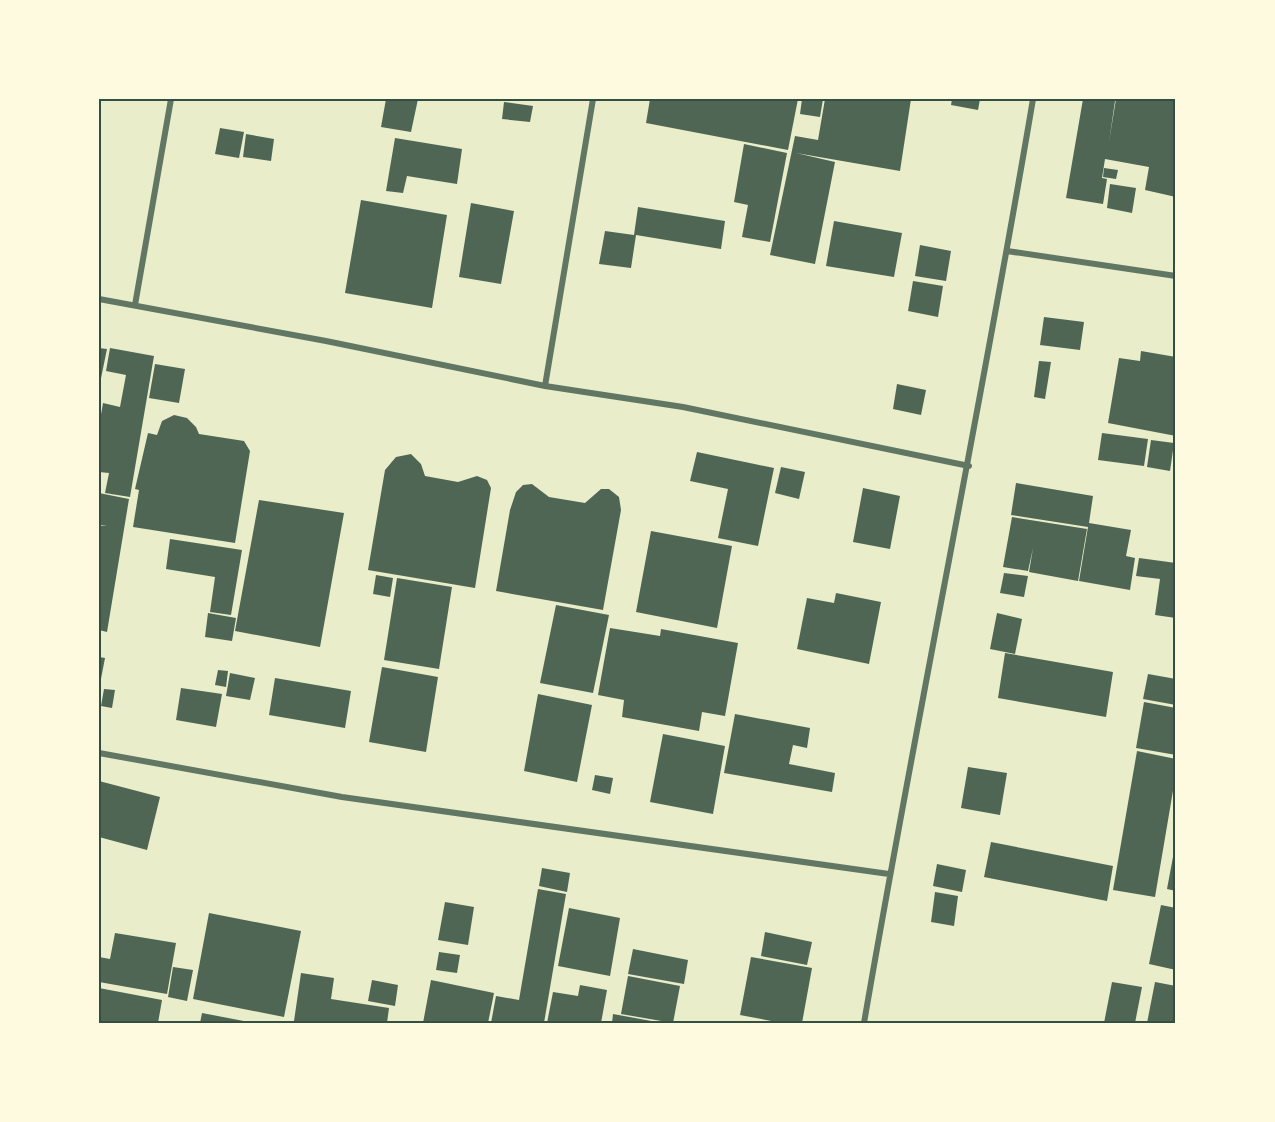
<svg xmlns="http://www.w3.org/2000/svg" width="1275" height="1122" font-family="'Archivo Narrow',sans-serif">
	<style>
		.building { fill: #4f6655 }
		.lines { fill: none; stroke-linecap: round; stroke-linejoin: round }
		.minor { stroke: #617663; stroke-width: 6 }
		.neatline { fill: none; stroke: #344e41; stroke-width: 2 }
	</style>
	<rect width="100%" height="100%" fill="#e9edc9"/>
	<path class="building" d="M386,99H418L411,132L381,127Z
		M650,99H798L788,150L646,123Z
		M802,99H823L820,117L800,114Z
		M825,99H911L900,171L796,153L835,162L815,264L770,255L795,136L818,140Z
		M952,99H980L978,110L951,105Z
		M1083,99L1115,101L1109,142L1116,99H1176V197L1145,190L1149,167L1105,159L1102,178L1107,179L1103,204L1066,198Z
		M504,102L533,106L530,122L502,119Z
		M220,128L244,132L239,158L215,154Z
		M246,134L274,139L271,161L243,157Z
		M395,138L462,149L457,184L407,176L403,193L386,191Z
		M744,144L787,153L770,242L742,237L748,205L734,202Z
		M1104,168L1118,170L1116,179L1103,177Z
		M1110,184L1136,188L1132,213L1107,208Z
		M361,200L447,215L432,308L345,293Z
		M471,203L514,211L501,284L459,277Z
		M638,207L725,221L721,249L636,235L631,268L599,264L605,231L634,235Z
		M834,221L902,233L894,277L826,266Z
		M920,245L951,251L946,281L915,276Z
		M913,281L943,286L938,317L908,311Z
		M1044,317L1084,322L1080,350L1040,345Z
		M99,348L107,349L100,383H99Z
		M110,348L154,356L130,497L105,493L109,473L99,472V426L103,403L120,407L126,375L106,371Z
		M1141,351L1176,357V436L1108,423L1119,358L1140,361Z
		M1039,361L1051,362L1045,399L1034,397Z
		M155,364L185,369L179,403L149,398Z
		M897,384L926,390L921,415L893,409Z
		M174,415L187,418L196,427L199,434L244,441L250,451L235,543L133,527L139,490L135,489L148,433L157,435L162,421Z
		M1102,433L1148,439L1144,466L1098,460Z
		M1151,440L1174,443L1170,471L1147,467Z
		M697,452L774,468L758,546L718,538L728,489L690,481Z
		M411,454L421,464L425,476L458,482L477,476L487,480L491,488L475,588L368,570L385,470L396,457Z
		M781,467L805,472L799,499L775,493Z
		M1016,483L1093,496L1089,523L1131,530L1126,556L1135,558L1130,590L1079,581L1088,527L1011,515Z
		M532,484L549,497L585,503L601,489H609L619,497L621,510L603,610L496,591L510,510L516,492L523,485Z
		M863,488L900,496L890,549L853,542Z
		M99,493L129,499L107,632L99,630V526H107L99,525Z
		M259,500L344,513L320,647L235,631Z
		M1012,517L1087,529L1078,581L1029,572L1033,548L1028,571L1003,567Z
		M651,531L732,546L717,628L636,612Z
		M170,539L242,550L231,615L210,612L215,577L166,569Z
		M1139,558L1176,563V618L1155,615L1160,579L1136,576Z
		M1004,573L1028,576L1024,597L1000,593Z
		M376,575L393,578L390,597L373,594Z
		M397,578L452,587L439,669L384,660Z
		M836,593L881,602L869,664L797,649L807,598L834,603Z
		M556,605L609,615L593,693L540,683Z
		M208,613L236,618L232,641L205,637Z
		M997,613L1022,619L1015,654L990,649Z
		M610,628L660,636L661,629L738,643L725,716L702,712L699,731L622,717L624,700L598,695Z
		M1005,653L1113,672L1106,717L998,698Z
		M99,657L105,658L100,684H99Z
		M382,667L438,677L426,752L369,742Z
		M218,670L228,671L226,687L215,685Z
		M230,673L255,678L250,700L226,696Z
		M1148,674L1176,679V705L1143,699Z
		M275,678L351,691L345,728L269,715Z
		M181,688L222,694L216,727L176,720Z
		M104,689L115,690L112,708L101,706Z
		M538,694L592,705L577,782L524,771Z
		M1144,702L1176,708V755L1136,748Z
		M735,714L810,728L807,748L793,745L789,764L835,773L832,792L724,773Z
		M663,734L725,746L713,814L650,802Z
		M1137,751L1176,759V773L1155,897L1113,890Z
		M968,767L1007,773L1000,815L961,808Z
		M595,775L613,778L610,794L592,790Z
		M99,781L160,797L147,850L99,837Z
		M991,842L1113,866L1107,901L984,877Z
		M1175,846H1176V891L1167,889Z
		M937,864L966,870L962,892L933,886Z
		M542,868L570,873L567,892L539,886Z
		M538,889L566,894L544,1023H491L496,996L519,1000Z
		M935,892L958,896L954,926L931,922Z
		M445,902L474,907L468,945L438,940Z
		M1161,905L1176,908V970L1149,964Z
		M569,908L620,918L610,976L558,966Z
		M209,913L301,931L284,1017L193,999Z
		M765,932L812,942L807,965L761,956Z
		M115,933L176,943L167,994L99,982V957L110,959Z
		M633,949L688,960L684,984L628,974Z
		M439,952L460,955L457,973L436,970Z
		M751,957L812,968L802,1023H782L740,1015Z
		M173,967L193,970L187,1001L168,997Z
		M301,973L334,978L331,999L389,1008L387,1023L294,1021Z
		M628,976L680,986L673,1023L621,1014Z
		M372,980L398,985L395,1006L368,1001Z
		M431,980L494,993L488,1023H423Z
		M1112,982L1142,987L1135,1023H1104Z
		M1155,982L1176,986L1175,1023H1147Z
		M580,985L607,990L601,1023H547L553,992L578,996Z
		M99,988L162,1000L158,1023H99Z
		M202,1013L249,1022V1023H200Z
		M613,1014L657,1022V1023H612Z"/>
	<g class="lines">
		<path class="minor" d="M1007,251L1176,276
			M99,299L326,341L545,386L683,407L969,466
			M135,305L171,99
			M545,386L593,99
			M99,753L342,797L889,874
			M864,1023C917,714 981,408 1033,99"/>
	</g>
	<rect width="1275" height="1122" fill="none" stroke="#fefae0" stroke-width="201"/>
	<rect x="100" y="100" width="1074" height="922" class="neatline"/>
</svg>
